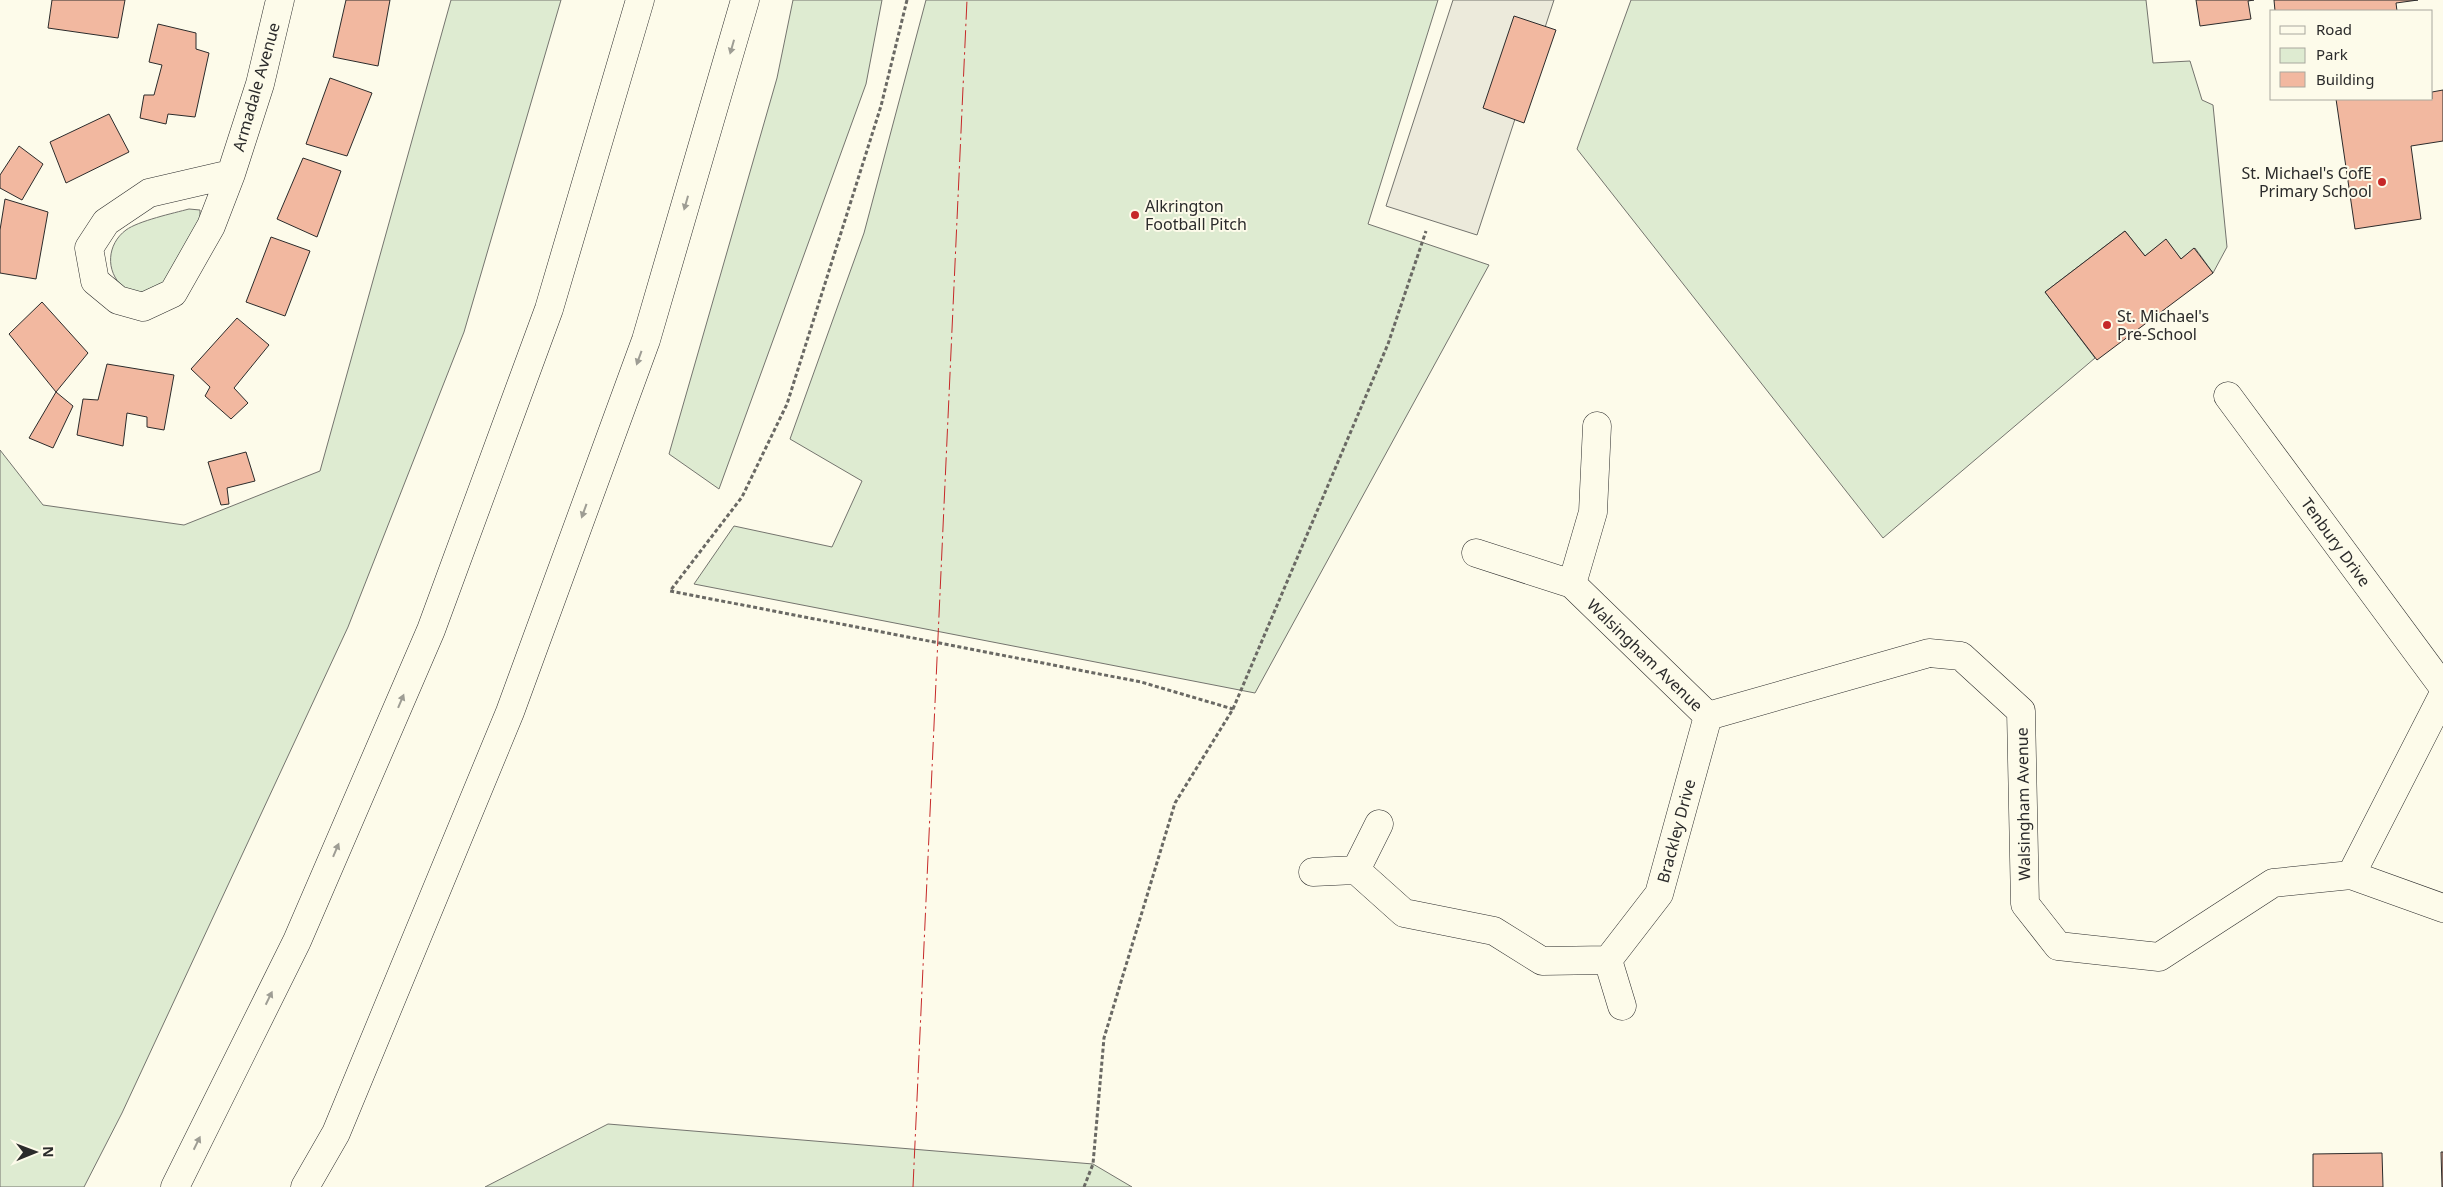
<svg xmlns="http://www.w3.org/2000/svg" width="2443" height="1187" font-family="'Noto Sans',sans-serif">
	<style>
		.green { fill: #deebd1; stroke: #74746e }
		.parking { fill: #eceadb; stroke: #74746e }
		.building { fill: #f2b8a0; stroke: #2b2b2b }
		.lines { fill: none; stroke-linecap: round; stroke-linejoin: round }
		.street-casing { stroke: #2b2b2b; stroke-width: 29 }
		.highway-casing { stroke: #2b2b2b; stroke-width: 29 }
		.path { stroke: #6a6964; stroke-width: 3; stroke-dasharray: 4 2.5; stroke-linecap: butt }
		.street { stroke: #fdfbea; stroke-width: 28 }
		.highway { stroke: #fdfbea; stroke-width: 28 }
		.power { stroke: #c62828; stroke-width: 1; stroke-dasharray: 18 4 2.5 4; stroke-linecap: butt }
		.oneway { fill: #9e9d94 }
		.poi-dot { fill: #c62828; stroke: #fdfbea; stroke-width: 2 }
		.labels { text-anchor: middle; dominant-baseline: central; stroke-width: 4; stroke-linejoin: round; paint-order: stroke }
		.street-label { font-size: 16px; fill: #2b2b2b; stroke: #fdfbea }
		.poi-label { font-size: 16px; fill: #2b2b2b; stroke: #fdfbea; text-anchor: start }
	</style>
	<rect width="100%" height="100%" fill="#fdfbea"/>
	<path class="green" d="M451,0H561L464,332L348,627L122,1113L84,1187H0V450L43,505L184,525L320,471Z
		M793,0H882L866,84L719,489L669,454L777,78Z
		M926,0H1438L1368,224L1489,265L1255,693L694,584L734,526L832,547L862,481L790,439L864,233Z
		M1631,0H2146L2153,63L2190,61L2202,100L2213,105L2227,247L2213,273L2195,248L2181,259L2166,240L2145,256L2125,231L2045,292L2095,358L1883,538L1577,149Z
		M189,209L200,210V220L166,288C156,292 143,298 132,294C129,293 126,289 123,287C105,271 107,244 126,230C138,221 174,213 189,209Z
		M608,1124L1093,1164L1132,1187H485Z"/>
	<path class="parking" d="M1453,0H1554L1477,235L1386,206Z"/>
	<path class="building" d="M52,0H125L118,38L48,28Z
		M346,0H390L378,66L333,57Z
		M2196,0H2254L2248,1L2251,19L2200,26Z
		M2274,0H2418L2396,3L2397,11H2275Z
		M1514,16L1556,30L1524,123L1483,108Z
		M158,24L196,33V49L209,53L195,117L168,114L166,124L140,118L144,95H154L162,65L149,62Z
		M330,78L372,93L347,156L306,144Z
		M2443,90V141L2411,146L2421,219L2355,229L2336,99H2432V92Z
		M109,114L129,152L66,183L50,142Z
		M19,146L43,164L22,200L0,188V175Z
		M303,158L341,171L317,237L277,219Z
		M5,199L48,212L36,279L0,273V230Z
		M2125,231L2145,256L2166,239L2181,259L2194,248L2213,273L2097,360L2045,292Z
		M271,237L310,251L285,316L246,302Z
		M42,302L88,353L56,392L9,334Z
		M237,318L269,345L234,388L248,403L231,419L205,396L210,387L191,369Z
		M107,364L174,375L164,430L147,427V417L127,413L123,446L77,435L83,399L98,400Z
		M56,392L73,406L53,448L29,438Z
		M246,452L255,481L227,488L229,504L221,505L208,462Z
		M2441,1152H2443V1187H2442Z
		M2382,1153L2383,1187H2313V1154Z"/>
	<g class="lines">
		<defs>
			<path id="street" d="M231,174L149,193L106,222L89,248L95,281L118,300L143,307L173,293L211,226L231,174L260,84L280,0
				M2228,396L2443,687
				M1476,553L1572,584L1708,716L1929,653L1961,656L2021,711L2025,904L2058,946L2159,957L2273,883L2351,875L2443,908
				M1572,584L1593,512L1597,426
				M1356,870L1404,913L1494,931L1542,961L1608,960L1659,894L1708,716
				M1313,872L1356,870L1379,824
				M2351,875L2443,695
				M1608,960L1622,1006"/>
			<path id="highway" d="M175,1187L297,941L431,630L549,309L640,0
				M305,1187L336,1133L510,712L646,340L745,0"/>
		</defs>
		<use href="#street" class="street-casing"/>
		<use href="#highway" class="highway-casing"/>
		<path class="path" d="M907,0L881,106L787,404L742,497L670,591L1141,682L1233,709
			M1084,1187L1093,1164L1104,1038L1175,803L1233,709L1388,344L1426,231"/>
		<use href="#street" class="street"/>
		<use href="#highway" class="highway"/>
		<path class="power" d="M913,1187L967,0"/>
	</g>
	<defs><path id="oneway-solid" d="M-6-.8H1V-3.2L6.5 0L1 3.2V.8H-6Z" transform="scale(1.25)"/></defs>
	<g class="oneway">
		<use href="#oneway-solid" transform="translate(732 47) rotate(106)"/>
		<use href="#oneway-solid" transform="translate(686 203) rotate(106)"/>
		<use href="#oneway-solid" transform="translate(639 358) rotate(110)"/>
		<use href="#oneway-solid" transform="translate(584 511) rotate(110)"/>
		<use href="#oneway-solid" transform="translate(401 701) rotate(-67)"/>
		<use href="#oneway-solid" transform="translate(336 850) rotate(-67)"/>
		<use href="#oneway-solid" transform="translate(269 998) rotate(-64)"/>
		<use href="#oneway-solid" transform="translate(197 1143) rotate(-64)"/>
	</g>
	<g class="poi-dot">
		<circle cx="2382" cy="182" r="5"/>
		<circle cx="1135" cy="215" r="5"/>
		<circle cx="2107" cy="325" r="5"/>
	</g>
	<g class="labels">
		<g class="street-label">
			<text transform="translate(256 87) rotate(-74)">Armadale Avenue</text>
			<text transform="translate(2336 542) rotate(54)">Tenbury Drive</text>
			<text transform="translate(1645 655) rotate(44)">Walsingham Avenue</text>
			<text transform="translate(2023 804) rotate(-91)">Walsingham Avenue</text>
			<text transform="translate(1676 831) rotate(-75)">Brackley Drive</text>
		</g>
		<g class="poi-label">
			<text x="2372" y="173" text-anchor="end">St. Michael's CofE<tspan x="2372" dy="18">Primary School</tspan></text>
			<text x="1145" y="206">Alkrington<tspan x="1145" dy="18">Football Pitch</tspan></text>
			<text x="2117" y="316">St. Michael's<tspan x="2117" dy="18">Pre-School</tspan></text>
		</g>
	</g>
	<rect x="2270" y="10" width="162" height="90" fill="#fdfbea" stroke="#a9a89e"/>
	<rect x="2280" y="26" width="25" height="8" fill="#fdfbea" stroke="#a9a89e"/>
	<text x="2316" y="35" font-size="15" fill="#2b2b2b">Road</text>
	<rect x="2280" y="48" width="25" height="15" fill="#deebd1" stroke="#a9a89e"/>
	<text x="2316" y="60" font-size="15" fill="#2b2b2b">Park</text>
	<rect x="2280" y="72" width="25" height="15" fill="#f2b8a0" stroke="#a9a89e"/>
	<text x="2316" y="85" font-size="15" fill="#2b2b2b">Building</text>
	<g transform="translate(35 1152) rotate(89)" stroke="#fdfbea" stroke-width="4" paint-order="stroke">
	<path d="M0-4L9 19L0 12L-9 19Z" fill="#2b2b2b"/>
	<text y="-8" font-size="14" font-weight="bold" text-anchor="middle" fill="#2b2b2b">N</text>
	</g>
</svg>
